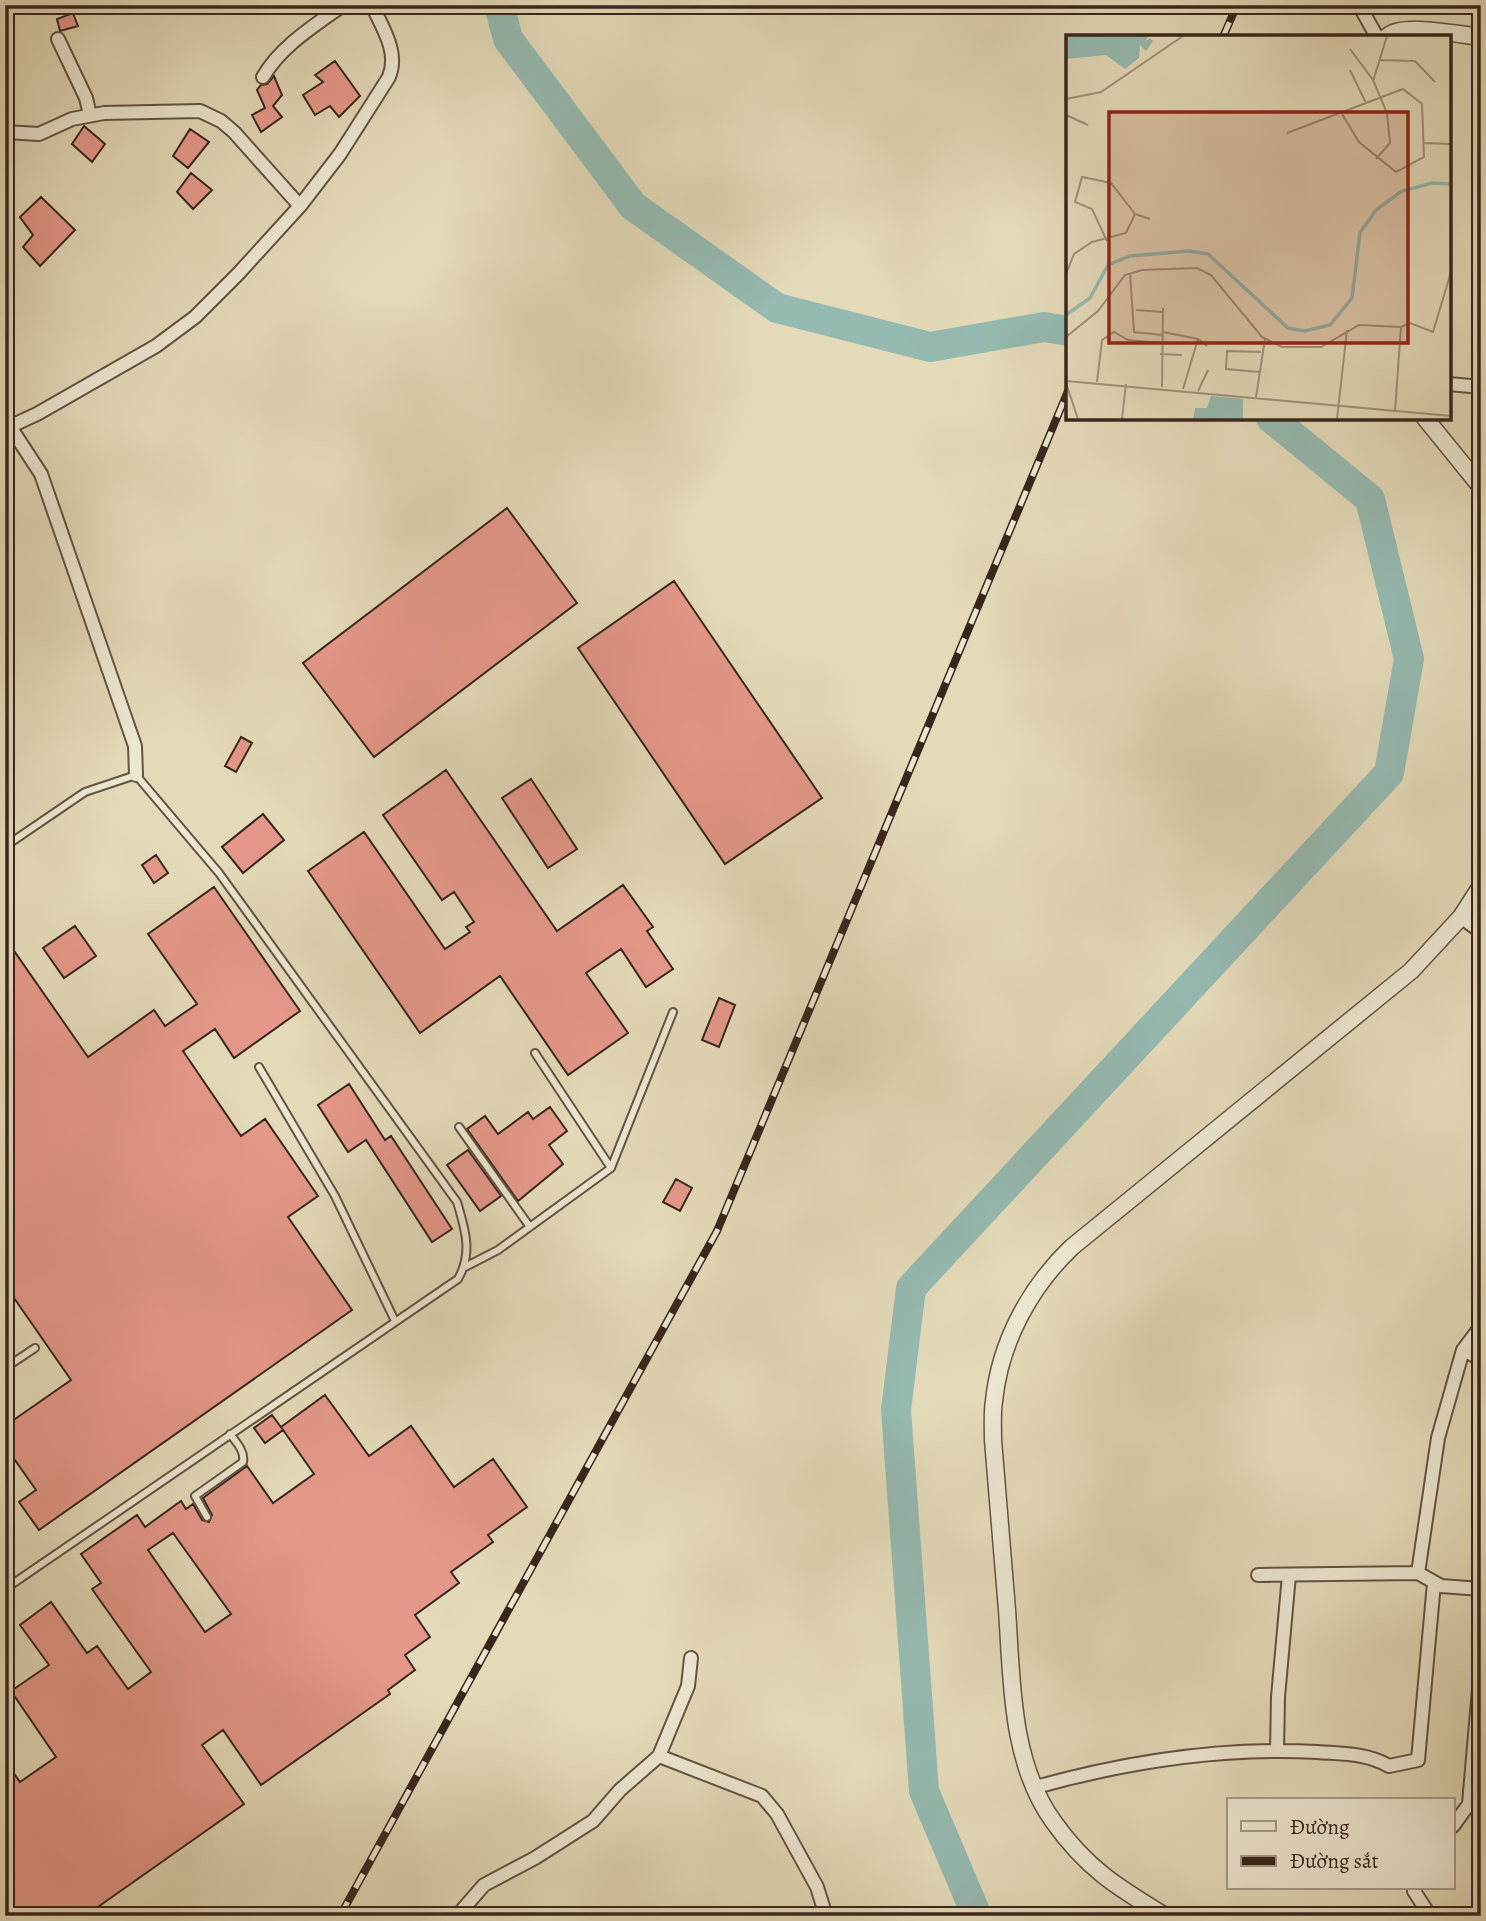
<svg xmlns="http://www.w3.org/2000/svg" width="1486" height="1921" font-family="Alegreya,serif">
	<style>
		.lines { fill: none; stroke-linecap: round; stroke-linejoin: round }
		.river { stroke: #95bab1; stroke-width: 30 }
		.building { fill: #e5988a; stroke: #38261d; stroke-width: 2; fill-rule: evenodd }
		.service-casing { stroke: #635344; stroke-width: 10 }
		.minor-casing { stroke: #635344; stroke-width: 16 }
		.tertiary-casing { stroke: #635344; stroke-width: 19 }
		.service { stroke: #ede7d2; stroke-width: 6 }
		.minor { stroke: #ede7d2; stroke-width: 12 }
		.tertiary { stroke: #ede7d2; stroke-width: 16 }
		.rail-casing { stroke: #38261d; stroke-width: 8 }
		.rail { stroke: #ede7d2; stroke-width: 5; stroke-dasharray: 16; stroke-linecap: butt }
		.inset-river { fill: none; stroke: #95bab1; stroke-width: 3.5 }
		.inset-road { fill: none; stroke: #9f927b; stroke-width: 2 }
		.view { fill: #8f2418; fill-opacity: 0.15; stroke: #8f2418; stroke-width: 3.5 }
		.inset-edge { fill: none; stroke: #38261d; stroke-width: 3.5 }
	</style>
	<rect width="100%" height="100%" fill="#e4dab9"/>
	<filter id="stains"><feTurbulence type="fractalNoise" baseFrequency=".00286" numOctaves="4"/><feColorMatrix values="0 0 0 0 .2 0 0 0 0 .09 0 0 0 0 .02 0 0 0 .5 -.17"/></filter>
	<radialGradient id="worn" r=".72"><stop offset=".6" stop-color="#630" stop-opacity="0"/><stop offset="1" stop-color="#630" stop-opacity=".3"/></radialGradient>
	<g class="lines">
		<path class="river" d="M499,5L508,39L633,206L777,308L930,347L1044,327L1068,331
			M977,1916L924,1791L896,1410L911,1288L1389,773L1409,659L1370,499L1271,418"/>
	</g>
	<path class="building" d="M73,13L78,26L60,31L57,19Z
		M335,61L360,96L339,117L330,106L315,115L303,95L323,82L315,75Z
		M274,76L282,95L273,106L282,117L261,132L252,115L265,108L257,90L261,85L267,84Z
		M84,126L105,144L92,162L72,144Z
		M190,129L209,142L188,168L173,156Z
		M191,173L212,190L193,209L177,192Z
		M41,197L75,230L40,266L23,247L33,235L20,217Z
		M507,508L577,603L374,757L303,663Z
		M674,581L822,798L725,864L578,648Z
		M241,737L252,743L236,772L225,766Z
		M446,770L557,931L623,885L653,927L647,931L673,969L646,987L621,949L586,973L628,1033L568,1075L500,976L420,1033L308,871L364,832L445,949L470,932L466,927L474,922L454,892L442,900L383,815Z
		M531,779L577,849L548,868L502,798Z
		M263,814L284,840L243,873L222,847Z
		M156,855L168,873L154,883L142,865Z
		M214,887L300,1011L234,1058L215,1029L183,1051L241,1136L265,1119L318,1196L288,1217L352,1310L39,1530L19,1502L36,1490L5,1446V1426L71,1380L14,1298L11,1301L5,1292V938L88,1057L154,1010L165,1026L197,1004L148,934Z
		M75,926L96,956L64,978L43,948Z
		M719,998L735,1005L719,1047L702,1040Z
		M349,1084L385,1140L391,1136L452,1229L432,1242L366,1140L348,1152L318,1105Z
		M550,1107L567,1131L549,1145L563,1164L518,1201L467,1129L485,1116L498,1134L528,1112L533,1119Z
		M468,1150L501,1196L480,1211L447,1165Z
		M676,1179L692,1188L680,1211L663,1202Z
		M325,1395L369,1456L411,1426L454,1487L493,1459L527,1507L488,1535L493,1542L451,1572L459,1583L415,1615L430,1637L405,1655L415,1670L388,1690L390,1694L261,1785L223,1730L202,1745L244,1804L85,1916H5V1761L20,1782L56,1757L11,1691L49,1665L20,1625L51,1602L87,1653L97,1646L128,1689L151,1672L92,1589L101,1583L81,1554L137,1515L145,1527L181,1501L186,1509L193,1504L202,1520L209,1522L212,1515L203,1498L247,1466L273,1503L314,1474L281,1427ZM173,1533L231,1614L205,1632L148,1550Z
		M272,1415L283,1430L265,1443L254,1428Z"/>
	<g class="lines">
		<defs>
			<path id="service" d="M535,1053L611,1168
				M259,1067L335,1196L395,1321
				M459,1127L530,1227
				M465,1267L498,1250L611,1168L673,1012
				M5,1368L35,1348
				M207,1517L195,1496L243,1462C245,1451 236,1442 230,1434
				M5,1589L458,1279C473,1253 465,1229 457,1202L219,873L136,775L85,792L10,843"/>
			<path id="minor" d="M1359,5L1377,37
				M58,39L86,98L90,115
				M263,77C281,46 314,26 343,5
				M5,132L39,134L72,119L104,113L200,111L221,121L234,132L300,206
				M1449,384L1481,387
				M5,419L41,474L135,746L136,775
				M11,426L37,414L156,346L195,317L238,274L300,206L340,154L389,77C399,52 383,29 372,5
				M1461,917L1481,932
				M1463,1350L1481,1359
				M1418,1573L1438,1438L1463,1350L1481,1326
				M1258,1575L1418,1573L1441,1586L1481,1589
				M1277,1750L1278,1697L1289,1575
				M659,1756L762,1796L777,1814L817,1887L826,1916
				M1036,1787C1126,1762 1223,1747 1317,1752C1343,1754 1367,1753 1389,1766L1418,1760L1434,1583
				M1453,1826L1469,1804L1481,1666
				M1414,1888V1891L1430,1916
				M457,1916L484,1885L535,1858L593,1821L620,1790L659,1756L688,1686L691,1658"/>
			<path id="tertiary" d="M1387,37C1401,22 1460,35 1481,37
				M1425,418L1481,487
				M1165,1916C1117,1887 1086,1868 1053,1821C1010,1761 1012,1679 1007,1610C1002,1553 998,1496 993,1440C993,1427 992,1413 994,1401C1000,1342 1030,1287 1072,1247L1411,971L1461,917L1481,886"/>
		</defs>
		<use href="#service" class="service-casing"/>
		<use href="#minor" class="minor-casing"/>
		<use href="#tertiary" class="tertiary-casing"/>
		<use href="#service" class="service"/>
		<use href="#minor" class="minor"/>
		<use href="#tertiary" class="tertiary"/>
		<defs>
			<path id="rail" d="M1223,37L1237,5
				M340,1916L717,1231L1068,391"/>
		</defs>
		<use href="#rail" class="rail-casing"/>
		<use href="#rail" class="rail"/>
	</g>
	<g transform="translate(1066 35)">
		<rect width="385" height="385" fill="#e4dab9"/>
		<path d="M0,1H83L78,7L84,3L87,6L80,16L74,10L73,23L59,34L40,20L0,24ZM145,361L177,364V384H127L129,373H141Z" fill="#95bab1"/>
		<path class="inset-river" d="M0,280L24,263L42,230L64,221L123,216L142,219L222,293L239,296L264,290L286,263L294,198L310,175L336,156L366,148L385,149"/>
		<path class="inset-road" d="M284,14L307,45L321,78L324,108L310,124M314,25L349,26L369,47M284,35L300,68M307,46L321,1M0,64L35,57L117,1M0,80L22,90M221,98L337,54L356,69L358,122L330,137L293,107L276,79M358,108L385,109M41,206L26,174L9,167L16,142L45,148L69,179L84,184M64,238L68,297L96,300M0,239L8,219L26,207L60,198L69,179M70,275L97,277M335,292L344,288L367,297L385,237M97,297L132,304L141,311M0,302L32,276L59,240L76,235L131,233L145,240L196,302L216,312H255L293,290L335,292L329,376M94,319L116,320M193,337L160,334L161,316L195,317M0,346L385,381M31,347L36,305L48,297L62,305L95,308M0,348L12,384M96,352L97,273M117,354L132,304M132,356L142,335M190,362L199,304M56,384L60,349M271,384L281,295"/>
		<path class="view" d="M43,77H342V308H43Z"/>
		<rect width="385" height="385" class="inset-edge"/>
	</g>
	<rect width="1486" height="1921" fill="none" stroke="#e4dab9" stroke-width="28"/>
	<rect x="7" y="7" width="1472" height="1907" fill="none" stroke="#38261d" stroke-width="3.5"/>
	<rect x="14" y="14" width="1458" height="1893" fill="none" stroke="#38261d" stroke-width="2"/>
	<rect x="1227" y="1798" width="228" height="91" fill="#ede7d2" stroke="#a59a8a" stroke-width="2"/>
	<rect x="1241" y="1821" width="35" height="10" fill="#ede7d2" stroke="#a59a8a" stroke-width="2"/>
	<text x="1290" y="1834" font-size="21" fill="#38261d">Đường</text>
	<rect x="1241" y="1856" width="35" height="10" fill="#38261d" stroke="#a59a8a" stroke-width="2"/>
	<text x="1290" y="1868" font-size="21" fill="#38261d">Đường sắt</text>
	<rect width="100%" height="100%" filter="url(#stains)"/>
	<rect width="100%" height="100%" fill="url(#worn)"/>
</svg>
